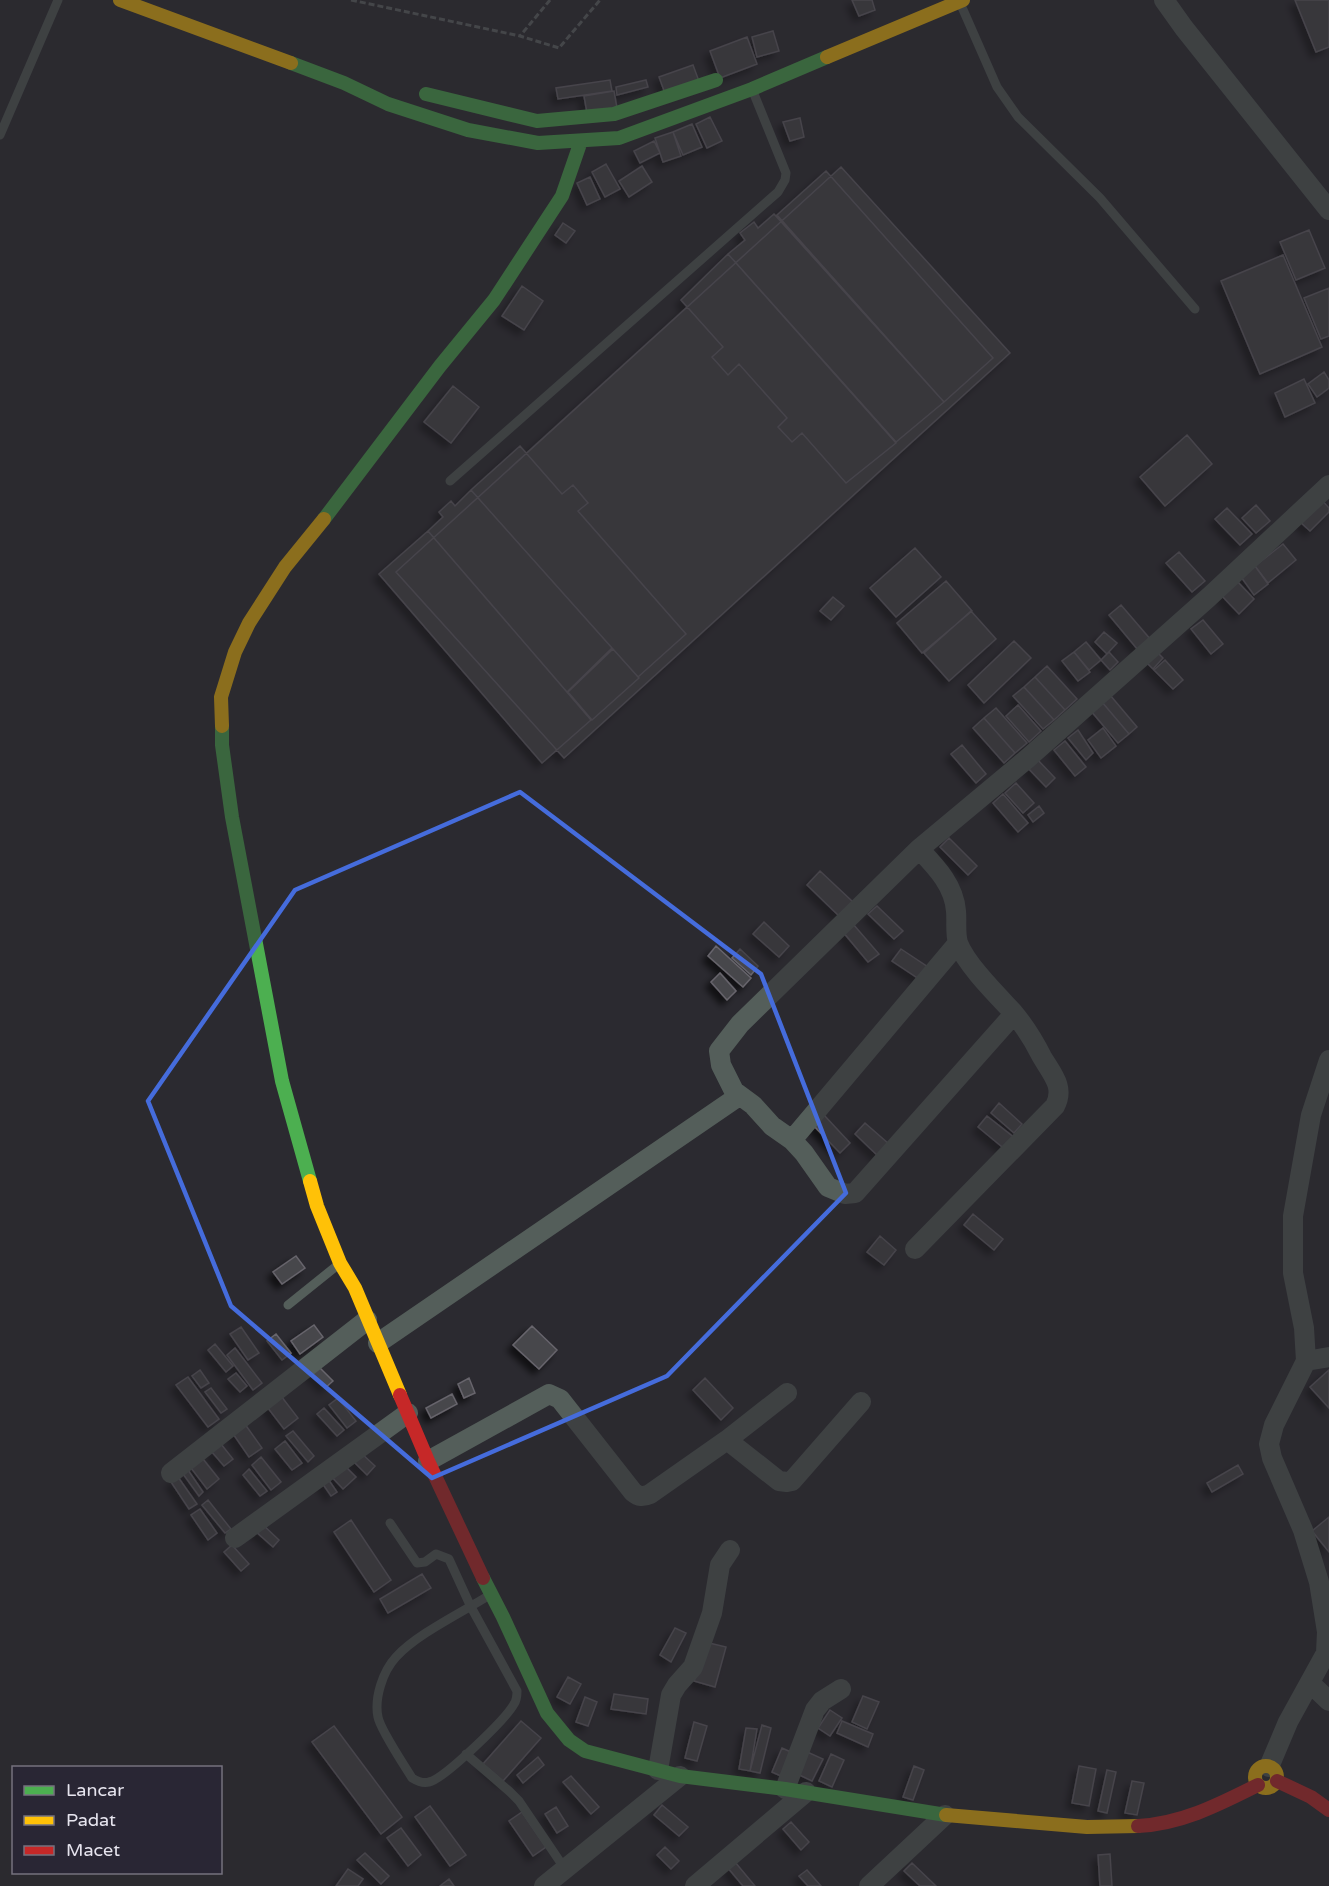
<svg xmlns="http://www.w3.org/2000/svg" width="1329" height="1886" font-family="'Varela Round',sans-serif">
	<style>
		.building { fill: #47464c; stroke: #67656c; stroke-width: 1.5; filter: url(#shadow) }
		.lines { fill: none; stroke-linecap: round; stroke-linejoin: round }
		.path { stroke: #636868; stroke-width: 3; stroke-dasharray: 6 3; stroke-linecap: butt }
		.lane { stroke: #545e5a; stroke-width: 9 }
		.street { stroke: #545e5a; stroke-width: 20 }
		.fast { stroke: #4caf50; stroke-width: 14 }
		.slow { stroke: #ffc107; stroke-width: 14 }
		.jam { stroke: #c62828; stroke-width: 14 }
		.marked { fill: none; stroke: #456cdc; stroke-width: 4.5; stroke-linejoin: round }
	</style>
	<defs>
		<filter id="shadow"><feDropShadow dx="-5.5" dy="5.5" stdDeviation="3" flood-color="#0009"/></filter>
	</defs>
	<rect width="100%" height="100%" fill="#2b2a30"/>
	<path class="building" d="M852,0H872L875,10L859,16Z
		M1295,0H1329V47L1316,52Z
		M773,31L779,51L757,57L752,37Z
		M747,37L757,64L720,78L710,51Z
		M693,65L700,84L666,96L659,77Z
		M610,80L612,91L558,99L556,88Z
		M646,80L648,87L617,95L616,87Z
		M614,91L617,108L587,113L584,96Z
		M710,117L722,141L707,148L696,124Z
		M800,118L804,137L790,141L783,122Z
		M692,124L702,147L683,155L673,132Z
		M673,132L681,156L663,162L655,138Z
		M654,141L660,153L640,163L634,151Z
		M606,164L620,189L605,197L592,172Z
		M642,166L652,182L629,197L619,181Z
		M841,167L1010,353L564,758L396,572Z
		M826,171L993,358L944,402L777,215Z
		M590,177L600,199L587,205L577,183Z
		M774,214L944,402L896,442L728,254L745,240L740,233L754,222L758,228Z
		M563,223L575,231L566,243L555,235Z
		M1309,230L1325,268L1296,280L1280,242Z
		M728,254L896,443L846,483L802,433L792,442L778,427L787,418L739,364L728,375L712,357L723,347L681,300Z
		M1283,255L1322,347L1260,374L1221,281Z
		M522,286L543,301L524,330L502,316Z
		M1329,288V336L1321,339L1304,298Z
		M1324,372L1329,380V388L1317,397L1308,384Z
		M1304,379L1315,403L1285,417L1275,393Z
		M453,386L479,407L451,443L424,422Z
		M1187,435L1212,464L1165,506L1140,477Z
		M520,446L562,494L573,485L588,503L578,511L686,634L638,677L471,490Z
		M471,490L612,648L567,692L428,531L443,517L439,512L451,501L455,506Z
		M1319,497L1329,508V512L1310,531L1297,519Z
		M1256,505L1270,521L1256,533L1242,518Z
		M1227,508L1252,534L1240,545L1215,519Z
		M428,531L591,720L542,763L379,574Z
		M1283,544L1296,560L1268,583L1255,566Z
		M915,548L941,577L896,617L870,588Z
		M1179,552L1205,581L1192,592L1166,563Z
		M1255,566L1268,584L1254,595L1241,577Z
		M946,581L972,611L922,653L897,623Z
		M1237,581L1254,599L1239,614L1222,596Z
		M833,597L844,606L831,620L820,611Z
		M1121,605L1151,640L1138,650L1109,615Z
		M971,611L996,639L949,681L924,653Z
		M1203,620L1223,644L1211,654L1191,629Z
		M1104,632L1117,643L1107,654L1095,642Z
		M1014,641L1031,658L984,703L968,685Z
		M1086,642L1101,660L1089,670L1074,652Z
		M613,649L639,678L592,720L568,692Z
		M1074,652L1090,672L1078,681L1062,661Z
		M1109,652L1118,662L1110,670L1101,660Z
		M1158,653L1163,658L1153,669L1147,663Z
		M1165,660L1183,680L1173,689L1154,670Z
		M1047,666L1077,699L1065,710L1035,677Z
		M1035,677L1065,710L1054,720L1024,687Z
		M1024,687L1054,720L1043,729L1013,696Z
		M1110,695L1137,727L1129,734L1102,702Z
		M1102,702L1129,734L1118,743L1091,711Z
		M1018,705L1041,731L1029,742L1006,716Z
		M996,708L1027,743L1015,753L984,718Z
		M984,718L1015,753L1004,763L973,728Z
		M1103,728L1116,746L1101,758L1088,740Z
		M1078,730L1093,753L1086,760L1068,738Z
		M1065,741L1086,767L1075,776L1054,750Z
		M962,745L986,774L976,783L951,754Z
		M1036,758L1055,778L1046,787L1027,767Z
		M1016,783L1034,803L1023,813L1005,793Z
		M1003,794L1028,823L1018,832L993,803Z
		M1039,806L1044,813L1033,822L1028,815Z
		M949,838L977,866L968,875L940,847Z
		M820,871L853,902L839,916L807,885Z
		M877,906L903,931L894,939L868,914Z
		M764,922L789,946L779,957L753,934Z
		M853,924L879,954L868,962L843,932Z
		M716,946L751,978L743,987L708,956Z
		M740,949L758,966L751,975L732,958Z
		M901,949L928,967L919,979L892,961Z
		M720,973L736,991L727,1000L711,982Z
		M999,1103L1022,1124L1014,1133L991,1113Z
		M824,1115L850,1143L840,1153L813,1125Z
		M987,1116L1016,1139L1007,1151L978,1127Z
		M865,1123L889,1144L878,1156L855,1134Z
		M973,1214L1003,1239L994,1250L964,1225Z
		M880,1236L896,1250L884,1265L867,1252Z
		M296,1256L305,1268L282,1284L273,1272Z
		M314,1325L323,1337L300,1354L291,1341Z
		M532,1326L557,1350L539,1369L513,1345Z
		M241,1327L259,1353L248,1360L230,1334Z
		M276,1334L291,1353L282,1360L267,1341Z
		M215,1344L233,1366L226,1372L208,1350Z
		M235,1348L262,1383L253,1390L227,1355Z
		M316,1364L333,1381L325,1388L308,1371Z
		M200,1370L209,1383L201,1388L192,1376Z
		M1329,1370V1408L1310,1387Z
		M236,1373L247,1386L240,1392L228,1379Z
		M188,1377L219,1419L208,1427L176,1385Z
		M469,1378L475,1393L464,1398L458,1384Z
		M705,1378L733,1408L721,1420L693,1390Z
		M211,1388L227,1409L221,1413L205,1392Z
		M278,1392L298,1418L284,1429L264,1403Z
		M452,1394L457,1404L431,1418L426,1408Z
		M338,1398L356,1421L347,1428L329,1405Z
		M324,1408L344,1430L337,1436L317,1414Z
		M242,1420L262,1448L249,1457L229,1428Z
		M293,1431L314,1456L308,1462L286,1436Z
		M285,1441L302,1463L292,1470L275,1449Z
		M221,1444L233,1459L224,1466L212,1452Z
		M360,1452L375,1466L367,1475L352,1460Z
		M261,1457L281,1482L271,1490L252,1465Z
		M203,1459L219,1479L207,1489L191,1468Z
		M342,1463L356,1477L343,1489L330,1475Z
		M1238,1465L1243,1474L1212,1492L1207,1483Z
		M249,1469L267,1491L260,1496L243,1475Z
		M188,1470L203,1492L199,1496L183,1474Z
		M326,1476L337,1492L331,1496L320,1480Z
		M178,1477L197,1504L189,1509L171,1482Z
		M208,1500L231,1529L225,1533L202,1505Z
		M200,1509L217,1533L208,1540L191,1515Z
		M1329,1517V1552L1312,1531Z
		M351,1520L391,1580L374,1592L334,1532Z
		M261,1523L279,1540L273,1547L254,1530Z
		M232,1545L249,1564L241,1571L224,1552Z
		M422,1574L431,1588L388,1613L380,1599Z
		M675,1628L686,1633L671,1662L660,1655Z
		M705,1642L726,1647L715,1687L694,1681Z
		M568,1677L581,1684L570,1704L557,1697Z
		M614,1694L648,1699L646,1714L611,1709Z
		M863,1696L879,1702L867,1729L852,1722Z
		M585,1697L597,1702L588,1726L576,1722Z
		M830,1710L842,1718L830,1736L818,1728Z
		M521,1721L541,1738L503,1781L483,1764Z
		M842,1721L873,1734L868,1747L837,1733Z
		M694,1722L707,1726L697,1761L685,1758Z
		M762,1725L771,1728L760,1773L750,1771Z
		M334,1726L402,1817L381,1834L312,1742Z
		M746,1728L757,1729L750,1771L739,1769Z
		M782,1748L793,1753L783,1777L772,1772Z
		M805,1751L823,1759L812,1781L795,1773Z
		M831,1754L844,1760L832,1787L819,1781Z
		M538,1757L544,1765L523,1783L517,1775Z
		M914,1766L924,1770L913,1800L903,1797Z
		M1079,1766L1096,1769L1089,1806L1072,1803Z
		M1107,1770L1116,1772L1107,1813L1098,1811Z
		M571,1776L599,1807L591,1814L563,1782Z
		M1132,1781L1144,1783L1137,1815L1125,1813Z
		M662,1805L688,1827L679,1836L654,1815Z
		M430,1806L466,1855L450,1866L415,1817Z
		M556,1807L568,1826L557,1833L545,1814Z
		M522,1812L546,1847L533,1856L509,1821Z
		M791,1822L809,1842L801,1850L783,1829Z
		M401,1828L421,1855L408,1866L387,1838Z
		M665,1847L679,1861L671,1869L657,1855Z
		M365,1853L389,1876L381,1884L357,1860Z
		M1110,1854L1112,1886H1100L1098,1855Z
		M735,1862L755,1886H743L728,1868Z
		M912,1863L936,1886H920L904,1871Z
		M348,1869L363,1879L358,1886H336Z
		M807,1870L821,1886H808L799,1876Z
		M449,1879L454,1886H440Z"/>
	<g class="lines">
		<path class="path" d="M351,0L520,36
			M550,0L520,36L559,48L600,0"/>
		<path class="lane" d="M961,5L997,87L1018,117L1100,198L1195,309
			M0,135L58,0
			M450,481L778,192L785,180L786,173L754,94
			M288,1305L339,1264
			M390,1523L417,1563L425,1562L436,1554L449,1559L471,1607L517,1691C517,1696 517,1700 514,1704C506,1719 444,1779 429,1782C423,1784 417,1781 412,1778C404,1765 380,1729 378,1717C374,1698 383,1671 396,1657C417,1634 461,1613 488,1596
			M466,1754L509,1791L519,1801L565,1869"/>
		<path class="street" d="M1164,0L1184,28L1329,210
			M1014,1014L855,1193L845,1194L828,1187L804,1153L792,1140L772,1126L753,1105L734,1091L721,1065L719,1051L740,1024L919,849L1028,758L1209,597L1329,485
			M792,1140L958,943
			M915,1249L1055,1106C1065,1087 1052,1074 1042,1057C1034,1041 1024,1025 1012,1011C996,994 966,964 958,943C955,933 957,921 956,911C954,885 936,867 919,849
			M378,1343L739,1096
			M1306,1361L1329,1357
			M727,1440L779,1481L787,1482L792,1481L861,1402
			M428,1461L549,1394L560,1399L633,1492C639,1497 643,1497 650,1494L727,1440L787,1393
			M171,1473L367,1320
			M235,1538L408,1413
			M1310,1683L1329,1701
			M1269,1767L1288,1722L1326,1653L1327,1632L1319,1582L1303,1530L1272,1458L1269,1444L1274,1425L1306,1361L1304,1328L1293,1273V1216L1311,1115L1329,1060
			M658,1770L671,1695L677,1685L693,1667L712,1613L720,1565L730,1550
			M785,1789L815,1710L822,1701L841,1689
			M544,1886L680,1776
			M695,1886L806,1792
			M869,1886L945,1815"/>
		<path class="fast" d="M291,63L344,83L388,104L468,130L538,143L619,138L752,89L827,57
			M426,94L537,121L614,114L716,80
			M324,519L440,366L494,300L562,196L581,141
			M222,726V745L232,817L282,1081L310,1181
			M483,1578L503,1617L547,1713L569,1740L585,1751L680,1776L785,1789L946,1815"/>
		<path class="slow" d="M120,0L291,63
			M827,57L963,0
			M222,726L221,697L235,652L249,623L285,567L324,519
			M310,1181L317,1206L340,1263L355,1288L400,1395
			M1255 1777a11 11 0 1 1 22 0a11 11 0 1 1-22 0Z
			M946,1815L1087,1827L1138,1826"/>
		<path class="jam" d="M400,1395L428,1461L483,1578
			M1277,1781L1311,1797L1329,1810
			M1138,1826C1182,1824 1220,1804 1258,1785"/>
	</g>
	<path d="M0 0H1329V1886H0ZM520,792L761,974L846,1193L667,1376L432,1478L231,1306L148,1101L295,890Z" fill="#2b2a30" fill-opacity=".55" fill-rule="evenodd"/>
	<path class="marked" d="M520,792L761,974L846,1193L667,1376L432,1478L231,1306L148,1101L295,890Z"/>
	<rect x="12" y="1766" width="210" height="108" fill="#292634" stroke="#75727e" stroke-width="1.5"/>
	<rect x="24" y="1786" width="30" height="9" fill="#4caf50" stroke="#75727e" stroke-width="1.5"/>
	<text x="66" y="1796" font-size="18" fill="#e6e4ee">Lancar</text>
	<rect x="24" y="1816" width="30" height="9" fill="#ffc107" stroke="#75727e" stroke-width="1.5"/>
	<text x="66" y="1826" font-size="18" fill="#e6e4ee">Padat</text>
	<rect x="24" y="1846" width="30" height="9" fill="#c62828" stroke="#75727e" stroke-width="1.5"/>
	<text x="66" y="1856" font-size="18" fill="#e6e4ee">Macet</text>
</svg>
